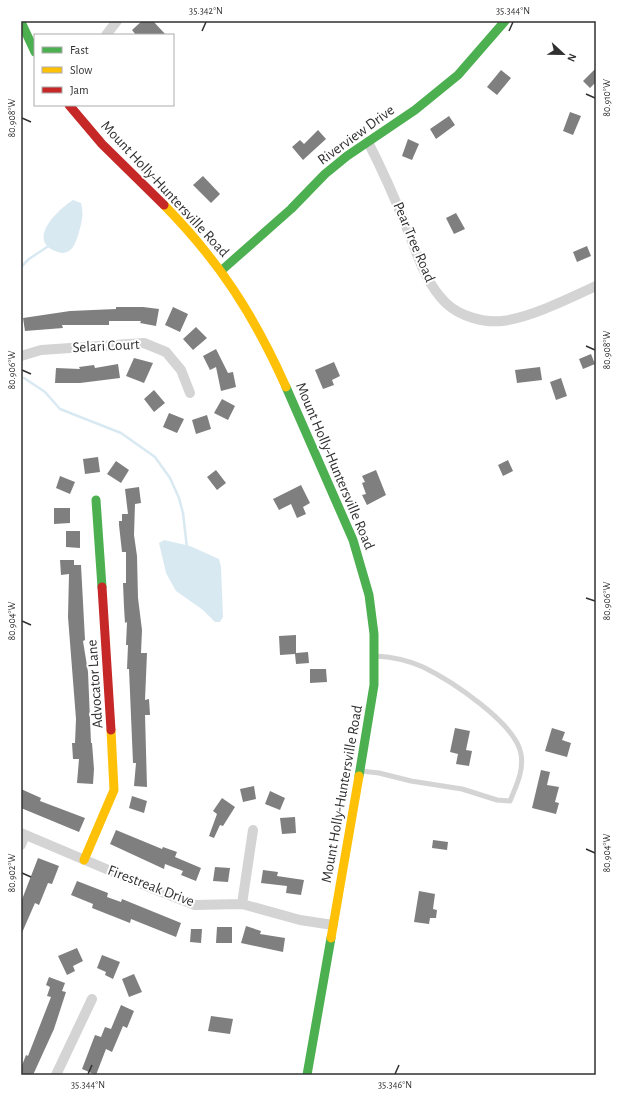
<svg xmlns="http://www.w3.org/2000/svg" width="617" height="1096" font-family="'Alegreya Sans',sans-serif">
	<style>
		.water { fill: #d9e9f2 }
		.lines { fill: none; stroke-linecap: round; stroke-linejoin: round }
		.stream { stroke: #d9e9f2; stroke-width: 2.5 }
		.building { fill: #7f7f7f }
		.lane { stroke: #d4d4d4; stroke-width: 5 }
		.street { stroke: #d4d4d4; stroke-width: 10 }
		.fast { stroke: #4caf50; stroke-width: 9 }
		.slow { stroke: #ffc107; stroke-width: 9 }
		.jam { stroke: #c62828; stroke-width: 9 }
		.ticks { fill: none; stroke: #303030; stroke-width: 1.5 }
		.labels { text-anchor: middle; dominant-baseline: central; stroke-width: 4; stroke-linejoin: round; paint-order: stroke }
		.street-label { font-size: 15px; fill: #303030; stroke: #fff }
		.neatline { fill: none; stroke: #303030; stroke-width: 1.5 }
		.ticks-label { font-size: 10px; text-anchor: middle; fill: #303030 }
	</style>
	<rect width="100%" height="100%" fill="#fff"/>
	<path class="water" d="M73,200L81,203C84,214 82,221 79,232C77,238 75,247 69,251C64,254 60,253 55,251C26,239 60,208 73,200Z
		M164,540L190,546L219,559L221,567L223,617L220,622H215L203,610L176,591L166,573L159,543Z"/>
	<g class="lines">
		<path class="stream" d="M21,267L29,259L50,245
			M24,378L45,392L60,409L121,433L155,457L170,478L179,498L183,513L187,548"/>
	</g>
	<path class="building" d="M142,21H153L166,35H136L132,30Z
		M596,68V82L590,88L583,81Z
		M501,70L511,78L497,95L487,87Z
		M570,112L581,116L573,135L563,131Z
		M449,116L455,125L436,139L430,129Z
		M318,130L326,139L303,160L292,147L300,140L304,144Z
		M408,139L419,144L412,160L402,156Z
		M203,176L220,194L211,203L193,185Z
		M456,213L465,229L454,234L446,218Z
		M587,246L591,256L577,262L573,252Z
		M116,307H143L159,309L156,326L140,323L141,321H109V325H62L63,328L25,331L23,318L70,311L116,309Z
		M173,307L188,314L180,332L165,325Z
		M196,327L207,338L193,350L183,339Z
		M216,349L228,373L233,372L236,387L221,391L216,367L210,370L203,356Z
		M591,354L595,364L583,369L579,359Z
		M134,358L153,363L144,383L126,376Z
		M334,362L340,376L332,380L334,385L323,389L315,370Z
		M118,364L120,378L80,383H55L56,368L80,369L79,367L94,365L95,368Z
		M540,367L542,380L517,383L515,370Z
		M561,378L567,396L556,400L550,382Z
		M154,390L165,403L154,412L144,399Z
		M222,399L235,406L228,420L214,413Z
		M169,413L184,419L177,433L163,427Z
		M207,415L211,429L196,434L192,420Z
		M98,457L100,472L85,474L83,459Z
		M508,460L513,471L503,476L498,465Z
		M116,461L129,470L121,483L107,474Z
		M216,470L226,483L217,490L207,477Z
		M376,470L386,495L367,505L362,495L366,494L362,483L365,482L362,476Z
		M60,476L75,482L70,494L56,488Z
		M301,485L310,503L303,507L306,514L297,518L291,504L279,510L273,499Z
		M139,487L141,503L135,504L134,535L137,556L138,598L142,630L141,653H147L145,700L149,699L150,715H145L147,787L134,786L136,763H133L129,669H127L128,645H126L127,622L125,623L124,607L123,583H126V552H122L119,525V521H122V514H128L125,489Z
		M54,508H70V523L54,524Z
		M66,531H80V548L66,547Z
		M60,560H74V565H81L85,640L83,641L88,672L91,743H92L94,769L93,784L77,783L79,759H73L72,743H75L76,719L68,617L69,574L61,575Z
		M296,635V653L308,652L309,663L296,664L295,654L280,655L279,636Z
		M310,669H326L327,682L310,683Z
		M455,728L470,731L466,750L472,751L469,766L456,764L458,754L450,752Z
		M552,728L565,732L562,740L571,743L567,757L545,751Z
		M541,770L550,772L547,785L559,787L555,802L559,803L556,814L532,808Z
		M254,786L256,799L243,802L240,789Z
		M21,789L41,798L40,801L85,818L79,832L21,808Z
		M270,791L285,798L280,810L265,804Z
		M132,796L147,801L144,813L129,808Z
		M222,798L235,807L223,826L220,825L214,838L209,836L217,814L213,811Z
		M295,817L296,833L282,834L280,818Z
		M116,830L162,849L163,847L177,852L175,857L201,868L196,881L181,875L183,871L165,864L164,869L110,844Z
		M433,840L448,842L447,850L432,848Z
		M38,858L59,866L52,884L48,883L39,905L35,903L21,935V902Z
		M215,867L230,868L228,882L213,881Z
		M263,870L278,872L277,876L304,880L301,895L286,893L287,886L261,883Z
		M77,881L108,893L107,897L121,902L122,899L181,923L176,937L131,919L130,923L92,908L93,904L71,895Z
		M419,891L435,894L433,909L437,910L436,918H430L429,924L414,922Z
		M246,926L261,931L260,934L285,938L283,952L241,943Z
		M217,927H232V943H216Z
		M191,929H202L201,943L190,942Z
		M77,948L83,961L73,966L75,971L67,975L58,956Z
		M102,955L120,962L113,979L105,975L106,972L97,968Z
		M134,974L142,992L129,997L122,979Z
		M49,977L65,983L62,991L66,992L54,1029L33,1075H21V1068L26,1055L28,1056L51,997L47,996L50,987L46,985Z
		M121,1005L134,1011L127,1028L123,1026L112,1052L106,1049L96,1075L82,1069L95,1035L101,1037L105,1027L111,1029Z
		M211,1016L233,1019L230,1034L208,1031Z"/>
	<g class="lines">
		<path class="lane" d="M361,771L379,773L411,781L462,789L497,800L510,801C516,786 524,771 521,754C516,723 450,680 423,667C408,660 392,657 376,656"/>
		<path class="street" d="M106,35L117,21
			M368,142C383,171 396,201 408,231C418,256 426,284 446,303C460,316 483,323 502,321C530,318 570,298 596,286
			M21,356L41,350L144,343L166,352L181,370L190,393
			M21,833L144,885L195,905L242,904L300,920L333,925
			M21,845L25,835
			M242,904L253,830
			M56,1075L92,999"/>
		<path class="fast" d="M21,22L35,52
			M222,270L291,209L325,174L347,156L415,110L458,75L505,21
			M286,387L353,540L369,595L374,634V685L359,776
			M96,500L102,587
			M307,1075L331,938"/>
		<path class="slow" d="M164,205C219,261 254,315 286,387
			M84,860L114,790L111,730
			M331,938L359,776"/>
		<path class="jam" d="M69,105L102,144L164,205
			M102,587L111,730"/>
	</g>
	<path class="ticks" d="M202,31L206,22M509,31L513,22M586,94L595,98M22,118L31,122M586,346L595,350M22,370L31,374M586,598L595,601M22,621L31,625M586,849L595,853M22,873L31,877M88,1074L92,1065M395,1074L399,1065"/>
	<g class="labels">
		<g class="street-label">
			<text transform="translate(356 135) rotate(-36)">Riverview Drive</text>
			<text transform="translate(165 189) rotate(47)">Mount Holly-Huntersville Road</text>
			<text transform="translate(414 242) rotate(67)">Pear Tree Road</text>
			<text transform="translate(106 346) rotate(-3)">Selari Court</text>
			<text transform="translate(335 466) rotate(67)">Mount Holly-Huntersville Road</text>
			<text transform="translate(95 684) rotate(-94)">Advocator Lane</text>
			<text transform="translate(342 794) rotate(-80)">Mount Holly-Huntersville Road</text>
			<text transform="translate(151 886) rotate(21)">Firestreak Drive</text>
		</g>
	</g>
	<rect width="617" height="1096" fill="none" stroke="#ffffff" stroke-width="44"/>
	<rect x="34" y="34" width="140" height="72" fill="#ffffff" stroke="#acacac"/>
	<rect x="42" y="47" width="20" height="6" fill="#4caf50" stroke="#acacac"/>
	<text x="70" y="54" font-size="12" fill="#303030">Fast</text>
	<rect x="42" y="67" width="20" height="6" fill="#ffc107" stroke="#acacac"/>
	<text x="70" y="74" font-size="12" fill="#303030">Slow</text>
	<rect x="42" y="87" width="20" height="6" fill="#c62828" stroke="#acacac"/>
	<text x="70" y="94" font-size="12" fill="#303030">Jam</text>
	<g transform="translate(563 54) rotate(112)" stroke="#ffffff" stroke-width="3" paint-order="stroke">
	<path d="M0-3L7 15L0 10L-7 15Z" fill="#303030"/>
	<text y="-6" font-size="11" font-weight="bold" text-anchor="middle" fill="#303030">N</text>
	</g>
	<rect x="22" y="22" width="573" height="1052" class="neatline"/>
	<g class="ticks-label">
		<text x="206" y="14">35.342°N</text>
		<text x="513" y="14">35.344°N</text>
		<text transform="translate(606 98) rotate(-90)" y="4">80.910°W</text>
		<text transform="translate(11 118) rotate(-90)" y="4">80.908°W</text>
		<text transform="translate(606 350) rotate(-90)" y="4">80.908°W</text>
		<text transform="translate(11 370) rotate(-90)" y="4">80.906°W</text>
		<text transform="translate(606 601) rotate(-90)" y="4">80.906°W</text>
		<text transform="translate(11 621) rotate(-90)" y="4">80.904°W</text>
		<text transform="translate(606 853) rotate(-90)" y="4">80.904°W</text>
		<text transform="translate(11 873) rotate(-90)" y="4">80.902°W</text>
		<text x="88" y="1088">35.344°N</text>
		<text x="395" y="1088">35.346°N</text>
	</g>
</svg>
